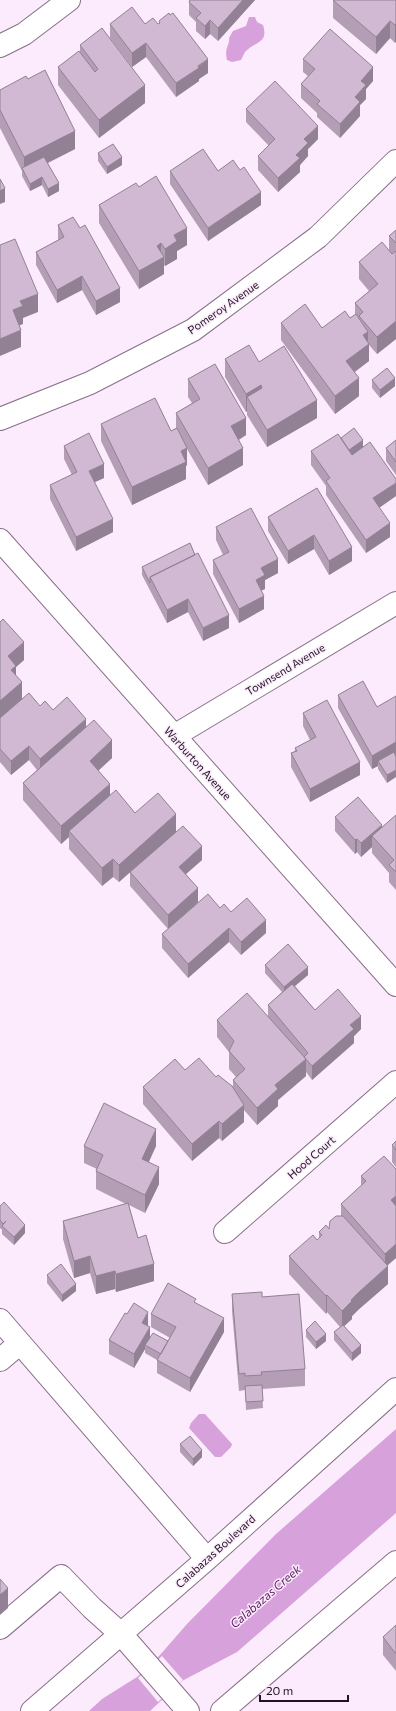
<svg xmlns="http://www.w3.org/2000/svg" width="396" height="1711" font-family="Commissioner,sans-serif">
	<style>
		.water { fill: #d7a1db }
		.pier { fill: #fbebfc }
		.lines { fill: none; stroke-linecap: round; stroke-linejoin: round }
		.minor-casing { stroke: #876f88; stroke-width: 24 }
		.minor { stroke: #fff; stroke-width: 22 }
		.wall { fill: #b49eb5 }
		.shaded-wall { fill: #928194 }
		.building { fill: #d1b8d3; stroke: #928194 }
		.labels { text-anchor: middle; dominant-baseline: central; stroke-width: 3; stroke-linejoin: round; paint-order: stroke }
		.street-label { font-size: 11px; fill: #1e141e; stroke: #fbebfc }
		.water-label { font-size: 12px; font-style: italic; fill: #5c1c62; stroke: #fbebfc }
	</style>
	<rect width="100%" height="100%" fill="#fbebfc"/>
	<path class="water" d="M249,17H255L257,22L263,25C269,44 255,41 245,52C244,54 242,58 241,60L232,62L227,60C224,47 230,46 229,38L233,31L246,26Z
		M199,1414H205L232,1444L231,1447L221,1457H215L189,1428L191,1423Z
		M396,1429V1513L237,1652L182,1681L150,1711H89L102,1699L137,1677L160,1655L187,1624L276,1534Z"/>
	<path class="pier" d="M162,1656L183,1680L158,1702L138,1678Z"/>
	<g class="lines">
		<defs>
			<path id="minor" d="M0,46L24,34L69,0
				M0,419L90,383L193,330L318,237L396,161
				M0,540L396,985
				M174,736L396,603
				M225,1232L396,1082
				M0,1320L207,1559
				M0,1360L20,1343
				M0,1628L61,1576L92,1608L121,1634L188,1711
				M32,1711L207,1559L396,1389
				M222,1711L396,1562"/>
		</defs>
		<use href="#minor" class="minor-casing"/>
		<use href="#minor" class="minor"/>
	</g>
	<path class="wall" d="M190,0H255L218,41L210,34L205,39L196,31V22L189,15V2Z
		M333,0H396L395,43L390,38L376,54L333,18Z
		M159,21L208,73L199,79V81L176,97L146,57L132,67L110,38V24H159Z
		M80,45L145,103L99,138L58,85V67L80,52Z
		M303,59L373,81L366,89V99L360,105V116L340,138L317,117V113L301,98V84L308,76L303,72Z
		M28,79L75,149L48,163L59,191L48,197L42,185L30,191L22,176V171L0,128V90Z
		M246,109L318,139L308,149V156L300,165V172L278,192L258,170V156L269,146L246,122Z
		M98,153L122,165L107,174L98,161Z
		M170,171H218L261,205L208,241L170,184Z
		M139,187L187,245L177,251V259L165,266L164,265V274L139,289L99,223V205Z
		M58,225L120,302L96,315L82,290L57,303L36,265V252L58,240Z
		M396,230V339L377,354L369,345V361L355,372L359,396L335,414L281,340V323L322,328L350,318L355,315V303L369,291L359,279V262L389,250V236Z
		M225,359L259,362L317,418L267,447L247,415V411L246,412L225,377Z
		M188,379L246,435L239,440L243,465L208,485L187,449V465L186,466V479L132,505L101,441V424L171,431L176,428V413L192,403L188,397Z
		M372,380L395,386L380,398L372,388Z
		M341,438L363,447L396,496L379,508L390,537L366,553L326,495V486L311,465V451Z
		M396,440V475L386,461V448Z
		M64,446L104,478L94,482L113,532L76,551L50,499V485L72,475L64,459Z
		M317,488L352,561L329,575L314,549L288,564L268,531V517Z
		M216,527L278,573L265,580V589L261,590L264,609L239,623L213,574V560L223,555L216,540Z
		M190,543L229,628L203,641L188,612L167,623L142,575V567Z
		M0,622L24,660L16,667V676L22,699L40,706L53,710L86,726L112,758L98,771L110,795L135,813L176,832L202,860L186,874L198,902L220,908L231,912L266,933L241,955L229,942L188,978L162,948V934L168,929L130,886V872L119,882L113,877L102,886L69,849V837L61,844L23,800V783L37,770L29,760L11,775L0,762Z
		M338,695L377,707L396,696V756L387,783L378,769V766L372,769L338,708Z
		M303,713L360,775L310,802L291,767V753L295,751V748L310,740L303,726Z
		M396,815V890L389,882V873L372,853V847L361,857L357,852L355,854L335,831V817L382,827Z
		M265,965L308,975L295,986L315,1010L361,1029L354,1036V1043L312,1080L306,1072V1076L278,1100V1106L257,1125L244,1110V1122L222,1141L219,1138L192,1161L143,1104V1087L185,1070L216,1077L233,1086V1080L236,1077L229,1069V1052L217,1037V1020L268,1016V1005L282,992L265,973Z
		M396,1141V1167L392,1162V1145Z
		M84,1146H156L149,1162L159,1184L145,1213L129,1205L138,1238L154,1281L116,1292L115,1289L96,1294L90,1273L74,1278L63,1239V1221L126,1204L96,1189V1171L97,1169L84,1163Z
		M396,1169V1258L387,1266L388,1284L358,1310L352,1316V1319L344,1326L361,1353L352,1361L334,1340V1332L340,1327L327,1312L326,1314L289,1274V1256L317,1240L319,1238V1232L329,1229L341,1216V1204L361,1186V1176Z
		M0,1206L25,1233L14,1245L2,1234V1230L0,1228Z
		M47,1275L76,1291L62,1302L47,1283Z
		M232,1294L262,1297L305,1369V1386L262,1389L263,1408L246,1410L245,1390L239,1391L232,1311Z
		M196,1303L224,1332L190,1392L157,1373V1360L145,1353V1349L134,1368L109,1354V1340L127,1314L148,1325V1326L150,1338L168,1341L170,1338L151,1327V1314Z
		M306,1330L326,1341L316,1349L306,1337Z
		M180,1444L202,1457L193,1466L180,1452Z
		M396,1625V1671L383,1655V1637Z"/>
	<path class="shaded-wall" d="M243,0H255L218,41V28Z
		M210,20V34L205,39V26Z
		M390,21V38L376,54V37Z
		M396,24V42L395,43V25Z
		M146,43V57L132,67V53Z
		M208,59V73L199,79V81L176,97V83Z
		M373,67V81L366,89V99L360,105V116L340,138V124L355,97L361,81Z
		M145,85V103L99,138V120Z
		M318,126V139L308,149V156L300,165V172L278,192V178L296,155L304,139Z
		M75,131V149L25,174L24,172V157Z
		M122,157V165L107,174V167Z
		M42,177V185L30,191V184Z
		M59,183V191L48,197V189Z
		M5,188V202L0,204V191Z
		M261,192V205L208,241V228Z
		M187,228V245L177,251V259L165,266V249L174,235Z
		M161,243V258L164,257V274L139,289V271L157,246Z
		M82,276V290L57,303V290Z
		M120,288V302L96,315V301Z
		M38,294V312L23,318V324L13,328V310L20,301Z
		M396,321V339L377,354V337Z
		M21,330V347L0,356V339Z
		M368,332V345L369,344V361L346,378V361L363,335Z
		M359,378V396L335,414V396Z
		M395,378V386L380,398V390Z
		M261,385V403L247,397V411L246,412V394Z
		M317,400V418L267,447V430Z
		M246,418V435L231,444V426Z
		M363,440V448L348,459V451Z
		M187,448V465L186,466V479L132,505V487L181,451Z
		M243,448V465L208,485V468Z
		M104,464V478L89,485V471Z
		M396,483V496L373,512V498Z
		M113,519V532L76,551V537Z
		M390,523V537L366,553V540Z
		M314,535V549L288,564V551Z
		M352,547V561L329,575V561Z
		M278,559V573L265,580V589L256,593V580L261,568Z
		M264,596V609L239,623V609Z
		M188,599V612L167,623V610Z
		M229,615V628L203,641V628Z
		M24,642V660L16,667V683L11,688L8,656Z
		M22,682V699L0,719V701Z
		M86,719V732L40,773V759Z
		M112,740V758L90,778V761Z
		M396,742V756L380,765L378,761V766L372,769V756Z
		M29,746V760L11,775V761Z
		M360,762V775L310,802V789Z
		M396,770V777L387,783V775Z
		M110,784V801L69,831V837L61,844V826Z
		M176,814V832L119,882V865Z
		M382,825V838L372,836V847L361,857V843Z
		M357,839V852L355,854V840Z
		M202,846V860L179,880V867Z
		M113,859V877L102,886V868Z
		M198,888V902L168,929V915Z
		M266,920V933L241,955V942Z
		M229,928V942L188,978V964Z
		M308,967V975L284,995V987Z
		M361,1016V1029L354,1036V1043L312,1080V1066L350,1025Z
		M306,1059V1076L278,1100V1106L257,1125V1108L275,1085Z
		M244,1105V1122L222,1141V1124Z
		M219,1121V1138L192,1161V1144Z
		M156,1129V1146L142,1176V1159Z
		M159,1167V1184L145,1213V1195Z
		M396,1196V1207L391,1200Z
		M25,1225V1233L14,1245V1237Z
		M396,1244V1258L385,1267V1254Z
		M90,1256V1273L74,1278V1261Z
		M154,1264V1281L116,1292V1274Z
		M388,1266V1284L358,1310L352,1316V1319L342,1328V1311L358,1293Z
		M115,1271V1289L96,1294V1276Z
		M76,1284V1291L62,1302V1295Z
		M327,1295V1312L326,1314V1296Z
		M148,1312V1325L142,1337V1323Z
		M224,1318V1332L190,1392V1378Z
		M150,1327V1341L145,1345V1349L134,1368V1354Z
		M326,1334V1341L316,1349V1342Z
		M361,1345V1353L352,1361V1353Z
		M202,1450V1457L193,1466V1459Z
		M8,1588V1608L0,1615V1595Z"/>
	<path class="building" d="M190,0H243L218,28L210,20L205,26L196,18L201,13L189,2Z
		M333,0H396V24L395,25L390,21L376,37Z
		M132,7L145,24L153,18L158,24L160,23L159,21L169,13L170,15L173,13L208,59L198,66L199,68L176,83L146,43L132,53L110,24Z
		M102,28L145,85L99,120L58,67L79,51L95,72L98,69L80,45Z
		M330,29L373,67L361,81L366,85L355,97L360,102L340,124L317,104L320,101L301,84L315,69L303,59Z
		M45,70L75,131L24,157L0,110V90L26,76L28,79Z
		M275,81L318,126L304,139L308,143L296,155L300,158L278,178L258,156L275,139L246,109Z
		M113,144L122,157L107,167L98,153Z
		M203,149L218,171L233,160L240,170L244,167L261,192L208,228L170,171Z
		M44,157L59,183L48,189L42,177L30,184L22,168Z
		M156,176L187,228L174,235L177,241L165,249L161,243L157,246L164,257L139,271L99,205L136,183L139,187Z
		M0,179L5,188L0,191Z
		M73,217L80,228L85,225L120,288L96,301L82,276L57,290L36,252L64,237L58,225Z
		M396,230V243L389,236Z
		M15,239L38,294L20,301L23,306L13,310L21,330L0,339V245Z
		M382,242L392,254L396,251V321L377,337L359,316L363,312L355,303L378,284L359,262Z
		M305,304L322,328L345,311L350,318L356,314L368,332L363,335L369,344L346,361L359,378L335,396L281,323Z
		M249,345L259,362L284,346L317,400L267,430L247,397L262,388L261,385L246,394L225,359Z
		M215,364L246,418L231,426L243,448L208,468L176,413L200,399L188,379Z
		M387,368L395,378L380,390L372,380Z
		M155,398L171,431L177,428L187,448L181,451L186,462L132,487L101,424Z
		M354,428L363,440L349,450L341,438Z
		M89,433L104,464L89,471L113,519L76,537L50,485L77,472L64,446Z
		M338,434L352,455L370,442L396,479V483L373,498L390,523L366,540L326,481L330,478L311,451Z
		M396,440V462L386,448Z
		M317,488L352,547L329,561L314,535L288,551L268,517Z
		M251,508L278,559L261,568L265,575L256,580L264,596L239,609L213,560L229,552L216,527Z
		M190,543L195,555L150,577V583L142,567Z
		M198,553L229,615L203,628L188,599L167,610L150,577Z
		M3,619L24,642L8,656L16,666L11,670L22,682L0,701V622Z
		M363,681L377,707L396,696V742L372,756L338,695Z
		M29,693L40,706L45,701L53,710L67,697L86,719L40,759L29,746L11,761L0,749V718Z
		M327,700L360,762L310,789L291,753L297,751L295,748L316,737L303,713Z
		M94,720L112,740L90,761L110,784L61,826L23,783Z
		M394,752L396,757V770L387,775L378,761Z
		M116,790L135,813L158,793L176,814L119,865L113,859L102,868L69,831Z
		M358,797L382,825L361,843L357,839L355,840L335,817Z
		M396,815V872L389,865L394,860L372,836Z
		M183,826L202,846L179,867L198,888L168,915L130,872Z
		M208,894L220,908L224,904L231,912L247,898L266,920L241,942L229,928L188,964L162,934Z
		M288,944L308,967L284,987L265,965Z
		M292,984L315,1010L338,989L361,1016L350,1025L354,1029L312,1066L304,1057L308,1053L268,1005Z
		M247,993L306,1059L275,1085L278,1089L257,1108L233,1080L245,1069L229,1051L234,1041L217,1020Z
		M199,1058L216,1077L218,1075L232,1086L244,1105L222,1124L219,1121L192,1144L143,1087L175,1059L185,1070Z
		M104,1103L156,1129L142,1159L159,1167L145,1195L96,1171L103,1155L84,1146Z
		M396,1141V1150L392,1145Z
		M384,1156L396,1169V1196L391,1200L396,1206V1244L385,1254L341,1204L366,1181L361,1176Z
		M4,1202L25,1225L14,1237L2,1226L6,1221L3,1224L0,1220V1206Z
		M128,1203L138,1238L146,1235L154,1264L116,1274L115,1271L96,1276L90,1256L74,1261L63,1221Z
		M336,1216H343L388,1266L358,1293L351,1300L352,1301L342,1311L327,1295L326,1296L289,1256L313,1235L317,1240L322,1235L319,1232L326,1225L329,1229L330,1221Z
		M61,1264L76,1284L62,1295L47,1275Z
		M168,1283L196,1299L194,1302L224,1318L190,1378L157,1360L176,1327L151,1314Z
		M262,1292V1297L299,1294L305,1369L261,1372L262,1375L245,1376V1373L239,1374L232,1294Z
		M134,1303L148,1312L142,1323L150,1327L134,1354L109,1340L125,1313L127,1314Z
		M315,1321L326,1334L316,1342L306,1330Z
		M343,1325L361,1345L352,1353L334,1332Z
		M153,1333L168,1341L161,1354L145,1345Z
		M262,1385L263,1401L246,1402L245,1386Z
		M190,1436L202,1450L193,1459L180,1444Z
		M0,1579L8,1588L0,1595Z
		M396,1625V1654L383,1637Z"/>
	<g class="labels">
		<g class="street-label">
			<text transform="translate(223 307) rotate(-35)">Pomeroy Avenue</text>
			<text transform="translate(285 669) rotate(-31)">Townsend Avenue</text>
			<text transform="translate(198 763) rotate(48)">Warburton Avenue</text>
			<text transform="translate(311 1157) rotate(-41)">Hood Court</text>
			<text transform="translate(215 1551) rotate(-42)">Calabazas Boulevard</text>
		</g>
		<g class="water-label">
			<text transform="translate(265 1596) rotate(-41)">Calabazas Creek</text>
		</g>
	</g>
	<path d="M260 1695v6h88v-6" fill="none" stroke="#1e141e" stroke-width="2"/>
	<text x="266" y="1695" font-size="12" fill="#1e141e" stroke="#fbebfc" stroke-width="3" paint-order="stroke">20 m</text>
</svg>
